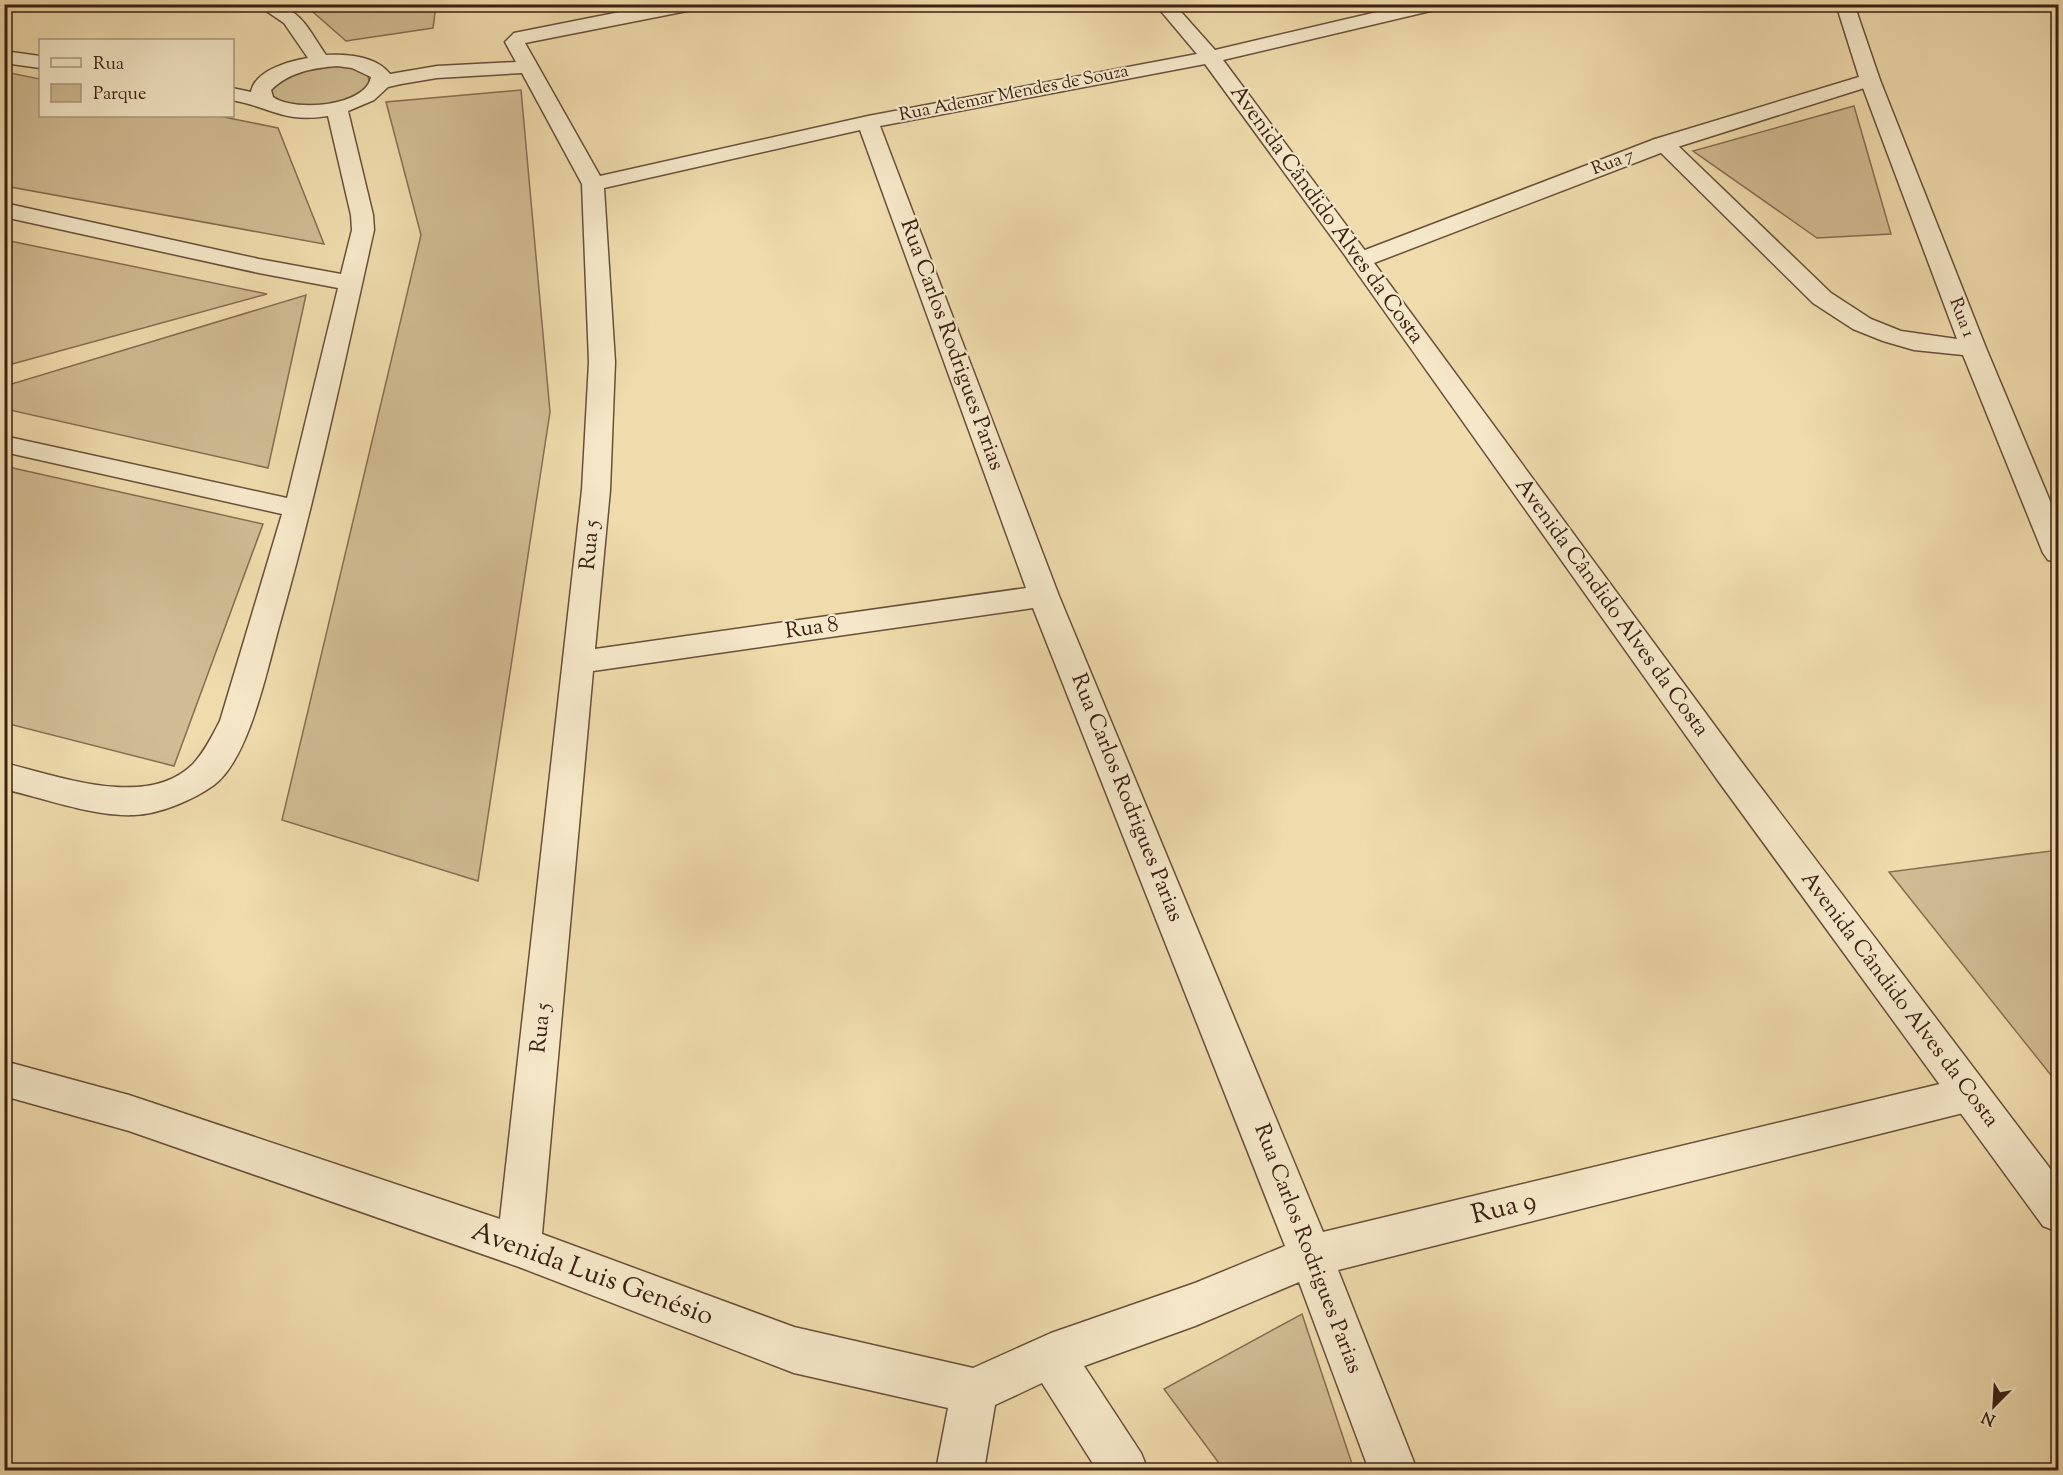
<svg xmlns="http://www.w3.org/2000/svg" width="2063" height="1475" font-family="'Sorts Mill Goudy',serif">
	<style>
		.green { fill: #d0bb92; stroke: #866e52; stroke-width: 1.5 }
		.lines { fill: none; stroke-linecap: round; stroke-linejoin: round }
		.minor-casing { stroke: #684f39; stroke-width: 3 }
		.tertiary-casing { stroke: #684f39; stroke-width: 3 }
		.minor { fill: #f5e8c9; fill-rule: evenodd }
		.tertiary { fill: #f5e8c9; fill-rule: evenodd }
		.labels { text-anchor: middle; dominant-baseline: central; stroke-width: 4.5; stroke-linejoin: round; paint-order: stroke }
		.far-street-label { font-size: 18px; fill: #3b2013; stroke: #f5e8c9 }
		.street-label { font-size: 22px; fill: #3b2013; stroke: #f5e8c9 }
		.near-street-label { font-size: 27px; fill: #3b2013; stroke: #f5e8c9 }
	</style>
	<rect width="100%" height="100%" fill="#efdbac"/>
	<filter id="stains"><feTurbulence type="fractalNoise" baseFrequency=".00333" numOctaves="4"/><feColorMatrix values="0 0 0 0 .2 0 0 0 0 .09 0 0 0 0 .02 0 0 0 .5 -.17"/></filter>
	<radialGradient id="worn" r=".72"><stop offset=".6" stop-color="#630" stop-opacity="0"/><stop offset="1" stop-color="#630" stop-opacity=".3"/></radialGradient>
	<path class="green" d="M305,5H436L433,28L346,41Z
		M348,65L366,71L370,83C354,104 288,119 270,94L276,82L307,68Z
		M5,72L40,79V116H219L278,128L324,244L5,186Z
		M521,90L550,412L478,881L282,820L421,235L386,102Z
		M1854,106L1891,234L1817,238L1693,151Z
		M5,240L267,294L5,366Z
		M306,295L268,468L5,409V386Z
		M4,466L263,524L174,766L5,723Z
		M2058,850V1084L1889,872Z
		M1302,1314L1354,1470H1224L1164,1389Z"/>
	<g class="lines">
		<defs>
			<path id="minor" d="M256,4C300,4 303,22 326,55C347,54 376,56 390,74L437,66L516,62L505,42L514,33L660,4H701L692,10L525,43L600,176L868,116L1197,54L1155,4H1174L1215,50L1411,4H1445L1443,8L1223,60L1372,260L1368,265H1352L1205,64L880,126L1059,596L1323,1232L1969,1077L1983,1082L1989,1095L1983,1108L1338,1270L1417,1470H1369L1299,1282L1195,1326L1084,1366L1141,1453L1148,1470H1097L1042,1383L995,1405L984,1470H936L948,1408L794,1373L519,1267L129,1131L4,1096V1061L129,1095L500,1219L582,490L589,362L582,184L522,73L437,78L401,84L388,87L374,100L348,111L373,215L374,230C345,360 317,493 280,623C268,665 250,758 214,785C193,800 160,814 134,815C94,817 43,798 4,789V763C59,776 147,810 193,764C205,751 212,736 220,721L282,514L4,452V436L287,498L338,288L259,273L4,217V203L259,259L341,274L352,230L351,215L328,116C283,123 273,108 232,100V88L251,92C255,70 290,61 308,58L284,23ZM337,66L352,68L371,77C366,107 293,112 273,97L271,90C289,72 313,68 337,66ZM860,130L1026,588L595,649L610,490L615,362L604,188ZM1033,608L1285,1246L1195,1283L1051,1333L973,1368L794,1327L542,1234L593,671Z
				M4,51L40,56V68L4,63Z
				M1870,74L1877,76L1880,80L1986,348L2058,520V562L2048,560L2043,553L1963,355L1914,350L1883,341L1853,329L1813,303L1652,144L1655,139H1671L1831,293L1871,319L1901,331L1957,339L1860,80L1863,76Z"/>
			<path id="tertiary" d="M1836,4H1854L1880,80L1877,84L1671,149L1374,263L1743,764L2058,1179V1232L2043,1226L1719,782L1348,260L1352,255L1655,139L1859,77Z"/>
		</defs>
		<use href="#minor" class="minor-casing"/>
		<use href="#tertiary" class="tertiary-casing"/>
		<use href="#minor" class="minor"/>
		<use href="#tertiary" class="tertiary"/>
	</g>
	<g class="labels">
		<g class="far-street-label">
			<text transform="translate(1014 94) rotate(-11)">Rua Ademar Mendes de Souza</text>
			<text transform="translate(1613 163) rotate(-21)">Rua 7</text>
			<text transform="translate(1961 318) rotate(69)">Rua 1</text>
		</g>
		<g class="street-label">
			<text transform="translate(1326 215) rotate(54)">Avenida Cândido Alves da Costa</text>
			<text transform="translate(951 345) rotate(70)">Rua Carlos Rodrigues Parias</text>
			<text transform="translate(591 545) rotate(-85)">Rua 5</text>
			<text transform="translate(1611 608) rotate(54)">Avenida Cândido Alves da Costa</text>
			<text transform="translate(812 629) rotate(-8)">Rua 8</text>
			<text transform="translate(1126 798) rotate(68)">Rua Carlos Rodrigues Parias</text>
			<text transform="translate(1899 1000) rotate(53)">Avenida Cândido Alves da Costa</text>
			<text transform="translate(542 1028) rotate(-84)">Rua 5</text>
			<text transform="translate(1307 1249) rotate(69)">Rua Carlos Rodrigues Parias</text>
		</g>
		<g class="near-street-label">
			<text transform="translate(1504 1209) rotate(-14)">Rua 9</text>
			<text transform="translate(592 1275) rotate(20)">Avenida Luis Genésio</text>
		</g>
	</g>
	<rect width="2063" height="1475" fill="none" stroke="#efdbac" stroke-width="24"/>
	<rect x="6" y="6" width="2051" height="1463" fill="none" stroke="#3b2013" stroke-width="3"/>
	<rect x="12" y="12" width="2039" height="1451" fill="none" stroke="#3b2013" stroke-width="1.5"/>
	<rect x="39" y="39" width="195" height="78" fill="#f5e8c9" stroke="#ab9880" stroke-width="1.5"/>
	<rect x="51" y="58" width="30" height="9" fill="#f5e8c9" stroke="#ab9880" stroke-width="1.5"/>
	<text x="93" y="69" font-size="18" fill="#3b2013">Rua</text>
	<rect x="51" y="84" width="30" height="18" fill="#d0bb92" stroke="#ab9880" stroke-width="1.5"/>
	<text x="93" y="99" font-size="18" fill="#3b2013">Parque</text>
	<g transform="translate(1994 1406) rotate(204)" stroke="#f5e8c9" stroke-width="4.5" paint-order="stroke">
	<path d="M0-4.5L10 22L0 15L-10 22Z" fill="#3b2013"/>
	<text y="-9" font-size="16" font-weight="bold" text-anchor="middle" fill="#3b2013">N</text>
	</g>
	<rect width="100%" height="100%" filter="url(#stains)"/>
	<rect width="100%" height="100%" fill="url(#worn)"/>
</svg>
